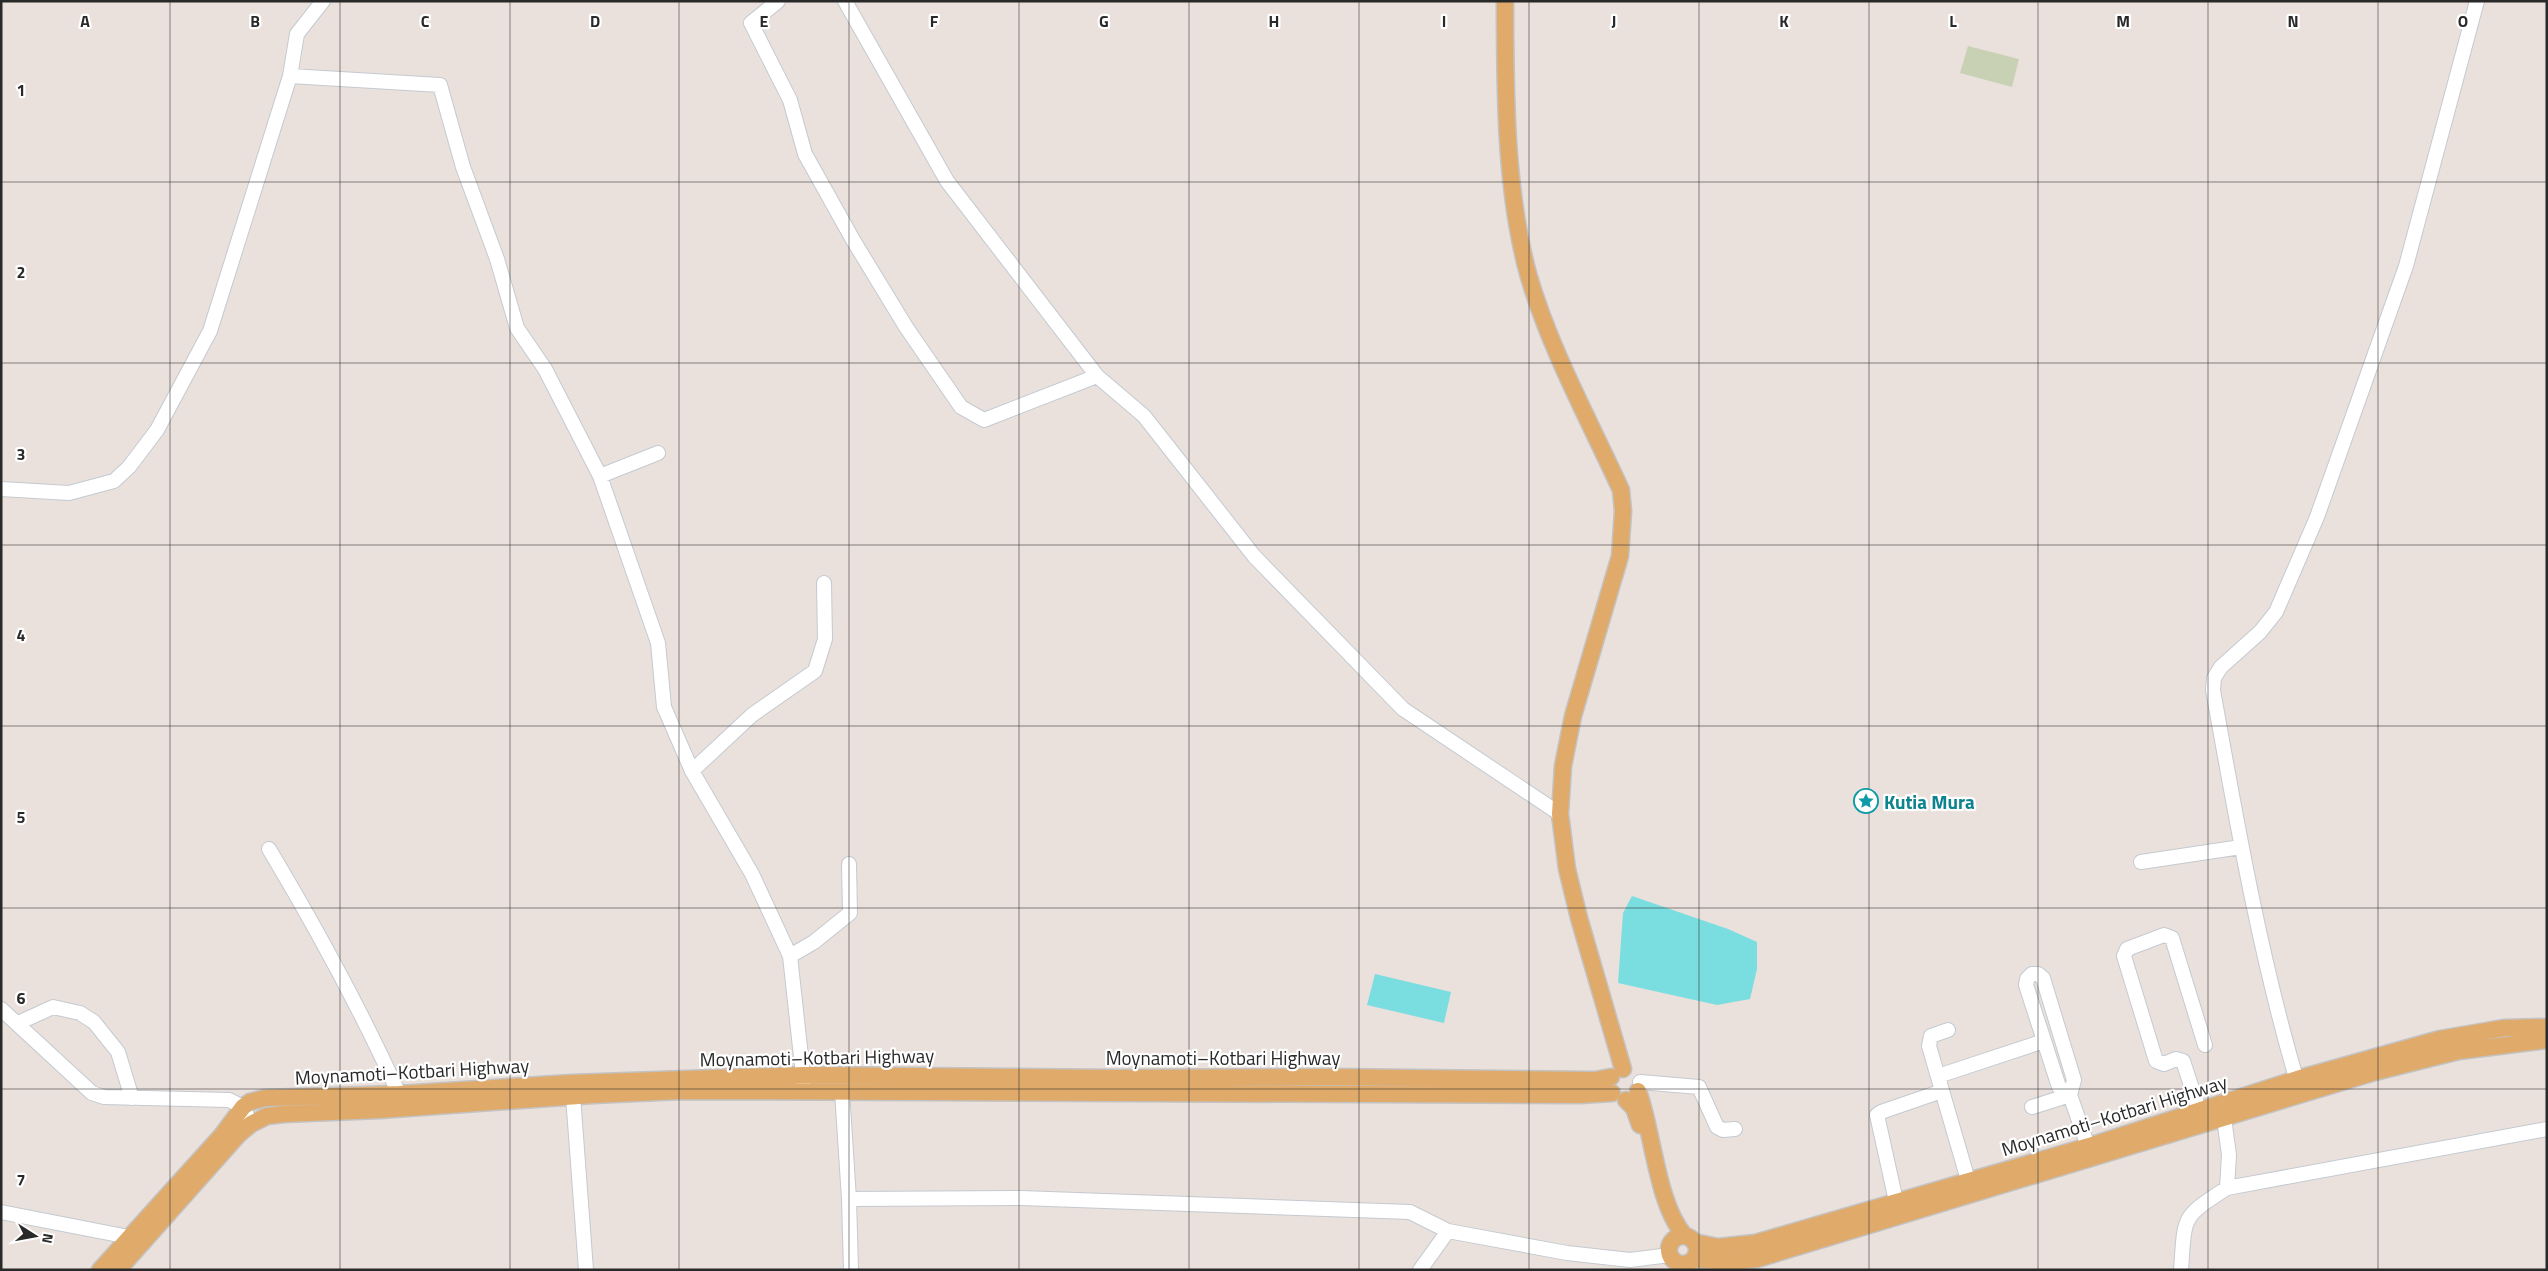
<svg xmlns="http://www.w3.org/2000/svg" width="2548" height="1271" font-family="'Titillium Web',sans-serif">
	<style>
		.cemetery { fill: #c9d1b5 }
		.water { fill: #7adde0 }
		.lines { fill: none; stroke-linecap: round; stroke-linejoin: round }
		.minor-casing { stroke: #c4cad1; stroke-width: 16 }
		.major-casing { stroke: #c3c3c3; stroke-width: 19 }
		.minor { stroke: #fff; stroke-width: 14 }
		.major { stroke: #e0aa6b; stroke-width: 16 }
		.grid { fill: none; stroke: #292929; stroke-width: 1; stroke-opacity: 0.55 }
		.labels { text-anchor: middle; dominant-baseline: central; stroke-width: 4.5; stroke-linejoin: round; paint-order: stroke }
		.culture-label { font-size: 19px; font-weight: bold; fill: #0d838f; stroke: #fff; text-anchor: start }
		.street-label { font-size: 19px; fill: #292929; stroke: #fff }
		.grid-label { font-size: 16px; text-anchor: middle; font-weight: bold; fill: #292929; stroke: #fff; stroke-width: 4.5; stroke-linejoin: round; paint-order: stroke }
	</style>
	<rect width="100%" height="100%" fill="#eae1dc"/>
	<path class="cemetery" d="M1968,46L2019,59L2012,87L1960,73Z"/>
	<path class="water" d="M1632,896L1728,929L1757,942V969L1750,999L1717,1005L1618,983L1623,913Z
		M1375,974L1451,992L1444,1023L1367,1005Z"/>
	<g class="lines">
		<defs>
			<path id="minor" d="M778,1L751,23L790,100L805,154L853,240L906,327L961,407L984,420L1097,376
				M845,1L947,181L1097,376L1144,416L1254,556L1403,709L1560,814
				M290,76L440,85L463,167L497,259L517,328L545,369L600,476L658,643L664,707L692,771L752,874L790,956L804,1084
				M600,476L658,453
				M1,489L69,493L114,481L129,467L157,430L210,331L290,76L297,34L323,1
				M692,771L752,715L815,671L825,639L824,583
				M269,849C318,931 360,1008 399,1094
				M2141,862L2241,847
				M790,956L814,942L850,913L849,864
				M1,1009L92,1093L104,1097L229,1100L243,1107L251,1124
				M18,1023L53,1007L80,1013L94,1022L118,1052L132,1098
				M1948,1030L1931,1036L1929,1046L1968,1180
				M1938,1076L2044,1041
				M1640,1082L1699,1087L1717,1127L1723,1130L1735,1129
				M2299,1088C2260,957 2237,824 2213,690L2214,678L2221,667L2260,632L2276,612L2317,517L2406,266L2477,1
				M842,1091L849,1199L1021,1198L1410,1212L1448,1231
				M2070,1095L2059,1087L2026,985L2027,979L2032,974H2038L2043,978L2074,1080L2070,1095L2091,1155
				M573,1096L586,1270
				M2032,1107L2070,1095
				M2199,1110L2183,1061L2176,1059L2164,1064L2156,1061L2124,956L2127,949L2164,935L2172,938L2205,1045
				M2224,1118L2229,1155L2227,1188
				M849,1199L851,1270
				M1896,1201L1877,1115L1881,1112L1942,1091
				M1,1212L129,1237L134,1244
				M1420,1270L1448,1231L1567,1253L1630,1260L1670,1255
				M2181,1270C2185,1215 2181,1218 2227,1188L2547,1129"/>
			<path id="major" d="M1505,1C1505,89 1505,193 1529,277C1550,349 1590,422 1621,490L1623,511L1620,556L1573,716L1563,766L1560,814L1567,869L1579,918L1623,1069
				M1638,1091C1653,1132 1657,1205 1685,1236
				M1626,1100L1634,1108L1640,1125
				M1669 1250a14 14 0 1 1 28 0a14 14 0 1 1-28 0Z
				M1694,1242L1718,1247L1755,1243L2089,1146L2297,1079L2440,1039L2504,1028L2547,1027
				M1694,1259L1730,1262L1757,1259L2375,1072L2459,1051L2547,1040
				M100,1270L222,1135L243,1107L250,1102L265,1098L399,1094L571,1083L804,1075L1116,1078L1329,1077L1595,1080L1611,1077
				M118,1270L239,1134L251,1124L267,1116L284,1114L380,1110L593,1095L681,1091L1580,1095L1612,1093"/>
		</defs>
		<use href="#minor" class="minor-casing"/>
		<use href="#major" class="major-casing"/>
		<use href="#minor" class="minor"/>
		<use href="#major" class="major"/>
	</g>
	<path class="grid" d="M170,1V1270M340,1V1270M510,1V1270M679,1V1270M849,1V1270M1019,1V1270M1189,1V1270M1359,1V1270M1529,1V1270M1699,1V1270M1869,1V1270M2038,1V1270M2208,1V1270M2378,1V1270M1,182H2547M1,363H2547M1,545H2547M1,726H2547M1,908H2547M1,1089H2547"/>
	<defs>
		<symbol id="sight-ring" viewBox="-11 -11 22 22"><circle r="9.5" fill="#fff" stroke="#0f9aa8" stroke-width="1.5"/><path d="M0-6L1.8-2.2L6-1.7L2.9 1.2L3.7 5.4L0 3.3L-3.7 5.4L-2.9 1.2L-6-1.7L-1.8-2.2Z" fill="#0f9aa8"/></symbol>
	</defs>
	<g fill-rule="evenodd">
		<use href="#sight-ring" x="1852" y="787" width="28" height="28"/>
	</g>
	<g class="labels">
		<g class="culture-label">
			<text x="1884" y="801">Kutia Mura</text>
		</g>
		<g class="street-label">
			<text transform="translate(817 1057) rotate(-1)">Moynamoti–Kotbari Highway</text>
			<text x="1223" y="1057">Moynamoti–Kotbari Highway</text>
			<text transform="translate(412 1071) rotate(-3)">Moynamoti–Kotbari Highway</text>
			<text transform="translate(2114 1115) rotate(-17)">Moynamoti–Kotbari Highway</text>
		</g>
	</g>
	<g class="grid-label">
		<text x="85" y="27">A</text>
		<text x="255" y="27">B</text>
		<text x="425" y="27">C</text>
		<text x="595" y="27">D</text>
		<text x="764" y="27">E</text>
		<text x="934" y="27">F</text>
		<text x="1104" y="27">G</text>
		<text x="1274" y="27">H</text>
		<text x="1444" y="27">I</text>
		<text x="1614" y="27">J</text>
		<text x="1784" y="27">K</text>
		<text x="1953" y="27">L</text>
		<text x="2123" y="27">M</text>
		<text x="2293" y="27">N</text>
		<text x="2463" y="27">O</text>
		<text x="21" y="96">1</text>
		<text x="21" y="278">2</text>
		<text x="21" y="460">3</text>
		<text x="21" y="641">4</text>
		<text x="21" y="823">5</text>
		<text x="21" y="1004">6</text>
		<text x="21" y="1186">7</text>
	</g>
	<rect width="2548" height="1271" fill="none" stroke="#292929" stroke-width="5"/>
	<g transform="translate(35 1236) rotate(101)" stroke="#ffffff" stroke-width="4" paint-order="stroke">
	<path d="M0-4L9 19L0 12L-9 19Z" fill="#292929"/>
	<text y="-8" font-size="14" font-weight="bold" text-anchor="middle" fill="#292929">N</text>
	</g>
</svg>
